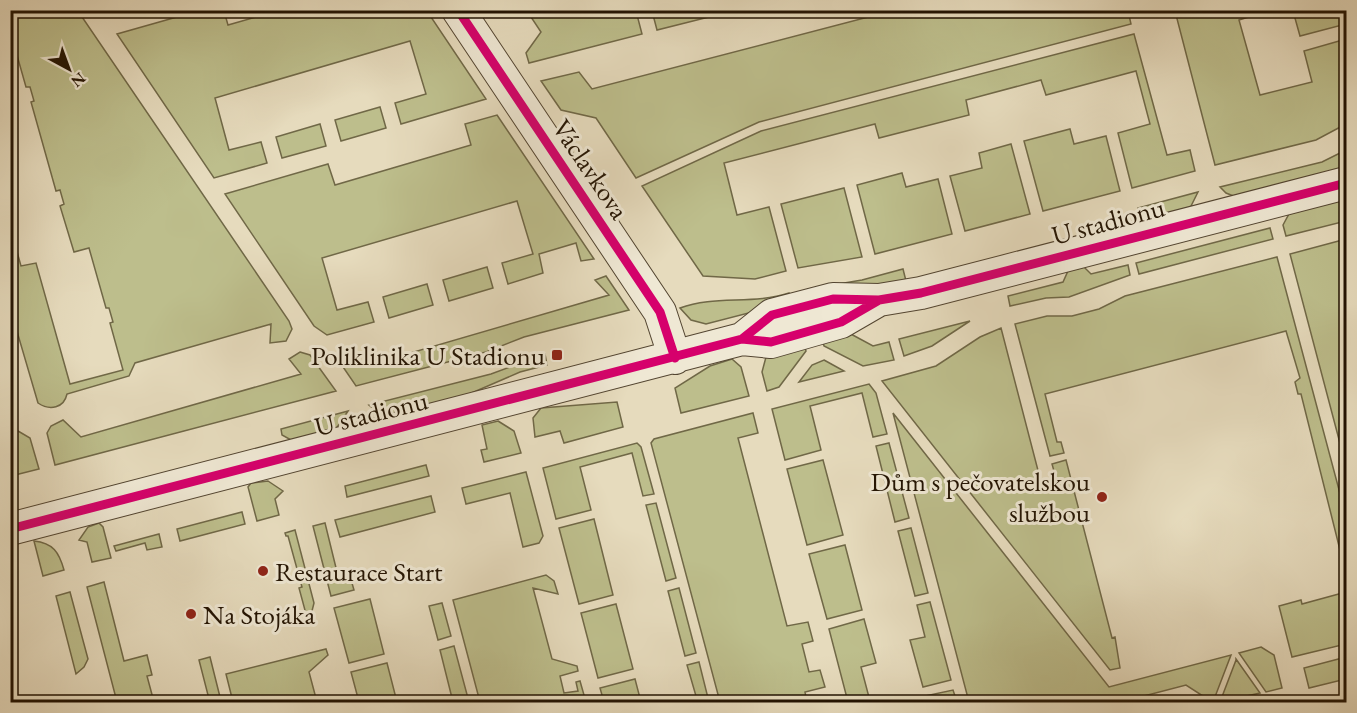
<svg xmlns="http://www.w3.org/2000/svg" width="1357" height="713" font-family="'EB Garamond',serif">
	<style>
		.green { fill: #bdbe8c; stroke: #706847; stroke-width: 1.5 }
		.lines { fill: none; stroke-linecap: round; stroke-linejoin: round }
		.street-casing { stroke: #534531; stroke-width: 34 }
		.street { stroke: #efe8d4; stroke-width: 32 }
		.cycleway-casing { stroke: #efe8d4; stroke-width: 13 }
		.cycleway { stroke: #d6006c; stroke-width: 9 }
		.poi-dot { fill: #8f2418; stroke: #efe8d4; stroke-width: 2 }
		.labels { text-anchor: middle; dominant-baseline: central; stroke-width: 6; stroke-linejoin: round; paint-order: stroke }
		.street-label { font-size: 27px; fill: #221302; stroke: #efe8d4 }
		.poi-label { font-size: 27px; fill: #221302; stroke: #efe8d4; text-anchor: end }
	</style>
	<rect width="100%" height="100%" fill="#e6dbbd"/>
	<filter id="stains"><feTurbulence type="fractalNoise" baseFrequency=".00333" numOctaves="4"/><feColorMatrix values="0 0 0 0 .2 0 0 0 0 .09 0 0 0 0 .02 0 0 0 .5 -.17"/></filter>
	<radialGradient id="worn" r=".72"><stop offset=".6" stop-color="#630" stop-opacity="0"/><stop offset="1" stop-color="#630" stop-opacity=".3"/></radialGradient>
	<path class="green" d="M11,10L78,11L289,321L292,329L286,341L270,343L271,324L135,363L129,376L67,394C64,408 50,411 38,403L11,311V230L21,266L36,263L70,384L123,370L110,323L113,322L109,308H106L89,248L74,252L60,206L64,204L60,190L56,191L31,102L34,101L30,87H26L13,41L11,42Z
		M895,10L1128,11L1131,24L759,122L636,178L596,118L561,110L541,81L579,72L592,89Z
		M198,11H224L228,25L277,11H427L486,99L401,124L395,103L426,94L410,41L215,98L229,150L261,142L267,163L214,178L117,34Z
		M527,11H636L642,34L529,63L526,53L541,32Z
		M652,11H716L717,15L657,30Z
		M1175,11H1253L1255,15L1239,20L1260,95L1312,82L1304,51L1346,39V124L1316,140L1215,165Z
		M1293,11H1346V24L1300,36Z
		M1134,34L1167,155L1190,150L1195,171L1132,188L1118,133L1150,124L1136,71L1046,95L1041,80L966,100L969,115L879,138L875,124L724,163L737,215L769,207L786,271L755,279L703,276L642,186L761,131Z
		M380,107L386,128L341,141L335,120Z
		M497,115L594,259L581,261L576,243L539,254L543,273L508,284L502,263L533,254L517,201L322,258L337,310L368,302L374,322L327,335L314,326L225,194L328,164L335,185L471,145L465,124Z
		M320,124L326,146L282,158L276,137Z
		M1070,129L1074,144L1106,136L1120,191L1043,211L1024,141Z
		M1011,144L1030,214L965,231L950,176L982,168L979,153Z
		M1346,150V167L1236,197L1226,193L1220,187L1322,162Z
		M902,173L906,187L938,179L952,234L875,254L857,185Z
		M844,188L862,257L798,268L781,204Z
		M1198,192L1190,208L1141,221L1138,208Z
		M1346,198V221L1286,236L1283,225L1289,214Z
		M1270,228L1273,239L1139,274L1136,263Z
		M1346,239V466L1290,254Z
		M1277,257L1346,516V574L1301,394H1298L1295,382L1300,378L1286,331L1045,394L1057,442H1061L1064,453L1050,456L1015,324L1047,316H1072L1099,309L1125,296Z
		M1128,265L1130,275L1069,297L1046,298L1010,306L1008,296L1063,282L1068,271L1084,267L1091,274Z
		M487,267L493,288L449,301L443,280Z
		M903,269L906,281L810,297L808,289L862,280Z
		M606,276L629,310L524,337L486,352L356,386L339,361L341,353L349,350L366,366L609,295L595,280Z
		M427,284L433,305L389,318L383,297Z
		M789,293L791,302L706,324L691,320L680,308C715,295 753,305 789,293Z
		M970,321L932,346L904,356L899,339Z
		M1001,328L1041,482L1056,478L1052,464L1066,460L1112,638L1115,637L1120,668L1110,670L882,381L936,366L980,337Z
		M849,333L873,346L889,342L894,360L863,366L824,346L821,335Z
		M803,340L806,351L779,387L767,391L762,372L766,357Z
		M300,352L310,355L336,391L55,465L47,433L51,426L63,420L81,437L301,374L289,359Z
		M545,354L547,365L520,372L460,398L387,416L379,413L369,405L491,374Z
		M732,359L741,367L749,396L681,413L675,388L710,366Z
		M824,360L844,371L799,382L812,365Z
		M869,384L876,393L887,434L873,437L862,393L810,406L821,450L785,460L772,409Z
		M617,402L623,427L564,443L560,431L535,437L533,418L541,408Z
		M348,411L336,429L291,440L282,435L281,429Z
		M753,413L758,433L738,438L787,626L808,622L813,641L802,644L809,672L820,670L825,687L805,692L807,702H720L651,443L654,439Z
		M893,413L1109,687L1231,655L1213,702H1204L1203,696L1186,685L1121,702H969Z
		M498,421L514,431L521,453L484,462L481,450L487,449L482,425Z
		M18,431L30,438L39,469L11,476V433Z
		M637,443L641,447L654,494L643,496L632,453L580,467L591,510L556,519L543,468Z
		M889,443L909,518L895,522L876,446Z
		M823,460L843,535L807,545L787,469Z
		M426,465L429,476L347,497L345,486Z
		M526,472L543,536L539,543L523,547L510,493L466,504L462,488Z
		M268,481L283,491L275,499L279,515L257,521L248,487L251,483Z
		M431,496L435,512L340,537L335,520Z
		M656,503L676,578L666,581L646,505Z
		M242,512L245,524L180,541L177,529Z
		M594,519L613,595L579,604L559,528Z
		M99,523L103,527L111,558L92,562L87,542L79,540L88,527Z
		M325,523L338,576L349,573L354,590L331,596L313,526Z
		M911,528L928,593L915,596L898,531Z
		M295,530L314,603L312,611L306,614L299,588L302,587L288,536H286L285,533Z
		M159,534L162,547L147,550L145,543L116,551L114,546Z
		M34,541C53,543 59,552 64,570L43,576Z
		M845,545L862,610L827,619L809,554Z
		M546,575L554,581L558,594L533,588L552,659L577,666L578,671L560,676L564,693L578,691L576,682L580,681L586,702L563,699V702H480L453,600Z
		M104,582L124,661L147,655L152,675L147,676L154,702H117L87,587Z
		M679,588L696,653L685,656L668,591Z
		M70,592L88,659L84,667L76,674L56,596Z
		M1346,592V644L1292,657L1279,606L1301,600L1302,604Z
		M370,599L384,654L349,663L334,608Z
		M930,602L951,680L923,687L910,640L925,637L917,605Z
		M442,603L451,636L438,640L429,606Z
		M616,604L633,669L598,678L581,613Z
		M864,619L876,663L861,667L870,701L848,702L829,629Z
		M454,646L469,702H453L440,650Z
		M1261,647L1274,655L1282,688L1266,692L1239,653Z
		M326,649L328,655L309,672L317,702H233L226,674Z
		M210,657L220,697L209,699L199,660Z
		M1346,657V679L1309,688L1304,668Z
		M1236,659L1260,693L1220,702L1236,660Z
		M699,662L709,702H682L681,700L696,696L687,665Z
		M387,663L397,702H359L351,672Z
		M635,679L641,702H604L600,688Z
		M953,690L957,702H927L925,696Z"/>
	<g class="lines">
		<defs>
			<path id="street" d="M458,10L660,312L675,358
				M742,339L772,315L833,299L879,300L921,293L1346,183
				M10,529L742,339L771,342L841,322L879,300"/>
		</defs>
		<use href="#street" class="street-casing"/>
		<use href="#street" class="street"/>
		<defs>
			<path id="cycleway" d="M458,10L660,312L675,358
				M742,339L772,315L833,299L879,300L921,293L1346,183
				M10,529L742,339L771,342L841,322L879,300"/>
		</defs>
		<use href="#cycleway" class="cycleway-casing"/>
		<use href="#cycleway" class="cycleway"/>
	</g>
	<g class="poi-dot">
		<rect x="551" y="349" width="12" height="12" rx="3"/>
		<circle cx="1102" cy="497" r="6"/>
		<circle cx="263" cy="571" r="6"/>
		<circle cx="191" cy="614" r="6"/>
	</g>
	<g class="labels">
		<g class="street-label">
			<text transform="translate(591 169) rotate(56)">Václavkova</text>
			<text transform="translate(1108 221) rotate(-15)">U stadionu</text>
			<text transform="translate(371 413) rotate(-14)">U stadionu</text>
		</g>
		<g class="poi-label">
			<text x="545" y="355">Poliklinika U Stadionu</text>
			<text x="1090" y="481">Dům s pečovatelskou<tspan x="1090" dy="31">službou</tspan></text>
			<text x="275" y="571" text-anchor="start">Restaurace Start</text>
			<text x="203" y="614" text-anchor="start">Na Stojáka</text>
		</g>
	</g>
	<rect width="1357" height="713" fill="none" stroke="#e6dbbd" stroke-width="36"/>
	<rect x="12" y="12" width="1333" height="689" fill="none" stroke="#221302" stroke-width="3"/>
	<rect x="18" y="18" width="1321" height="677" fill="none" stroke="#221302" stroke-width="1.5"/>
	<g transform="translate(69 69) rotate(139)" stroke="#efe8d4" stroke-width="4.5" paint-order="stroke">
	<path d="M0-4.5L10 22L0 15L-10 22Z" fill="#221302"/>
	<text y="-9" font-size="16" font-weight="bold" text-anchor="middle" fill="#221302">N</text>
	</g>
	<rect width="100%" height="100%" filter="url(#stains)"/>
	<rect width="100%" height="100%" fill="url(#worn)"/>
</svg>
